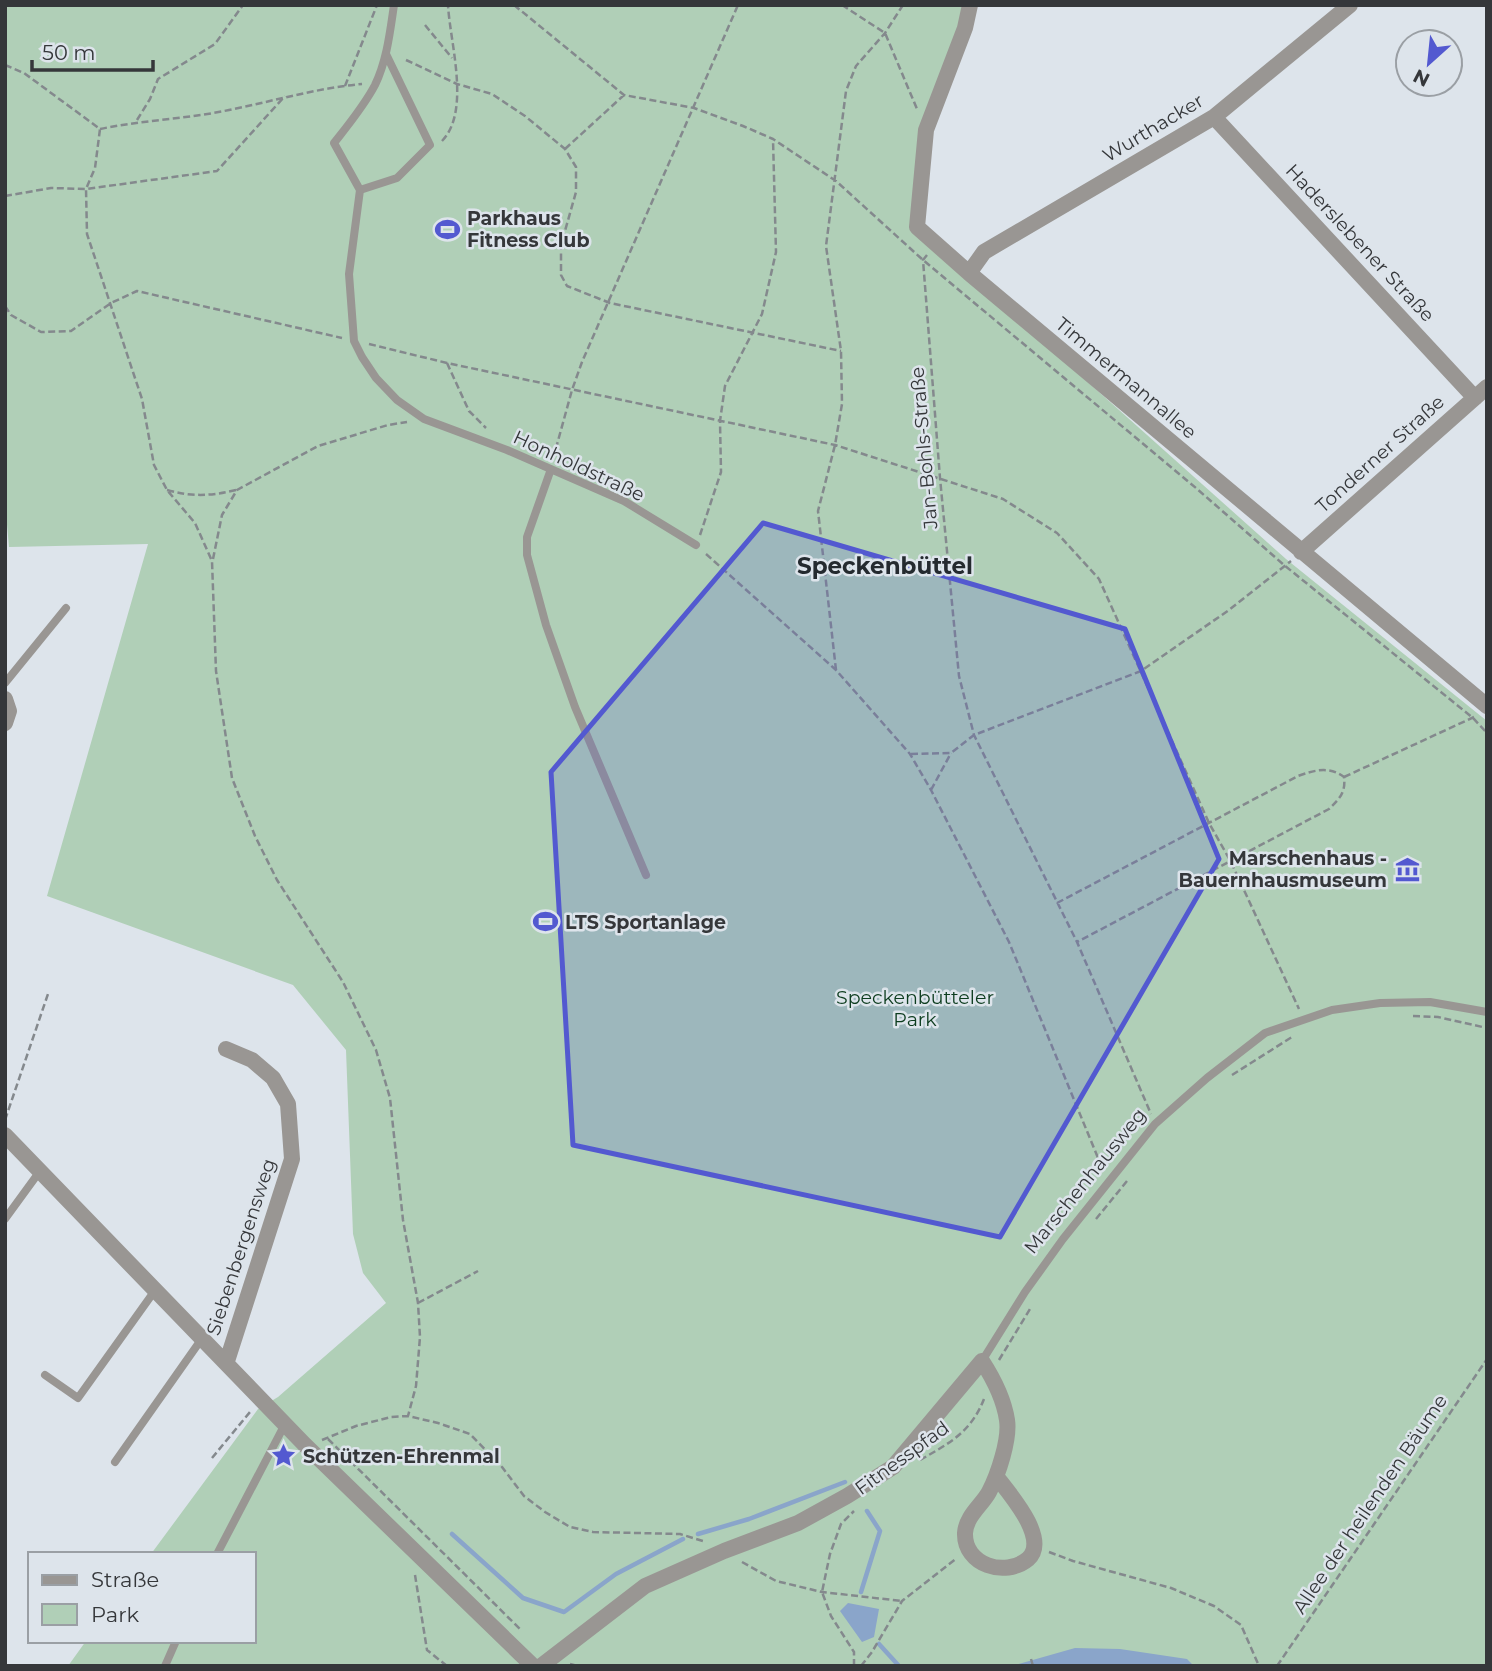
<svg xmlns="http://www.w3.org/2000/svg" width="1492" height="1671" font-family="Montserrat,sans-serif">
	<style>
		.green { fill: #b0cfb7 }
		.water { fill: #8aa5ca }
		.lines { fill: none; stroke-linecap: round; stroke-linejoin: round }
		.stream { stroke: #8aa5ca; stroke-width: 4.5 }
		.path { stroke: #84898d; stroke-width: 2.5; stroke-dasharray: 7 3.5; stroke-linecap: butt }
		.lane { stroke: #999693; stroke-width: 8 }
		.street { stroke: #999693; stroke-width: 16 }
		.marked { fill: #5359d0; fill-opacity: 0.2; stroke: #5359d0; stroke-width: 5; stroke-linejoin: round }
		.labels { text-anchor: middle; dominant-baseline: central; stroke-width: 5; stroke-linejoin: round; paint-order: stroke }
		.street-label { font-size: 19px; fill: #35373a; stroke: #dde4eb }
		.poi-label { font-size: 19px; font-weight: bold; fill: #35373a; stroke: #dde4eb; text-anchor: start }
		.park-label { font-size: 19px; fill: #0c3c1e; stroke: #dde4eb }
		.quarter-label { font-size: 23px; font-weight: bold; fill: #242a2f; stroke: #dde4eb }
	</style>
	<rect width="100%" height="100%" fill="#dde4eb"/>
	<path class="green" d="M5,5H967L924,129L915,228L1286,559L1487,721V1666H68L86,1641H254V1554H151L258,1409L278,1397L386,1303L363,1273L353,1234L346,1050L293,985L47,896L148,544L9,547L5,502Z"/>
	<path class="water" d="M848,1603L879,1609L874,1637L862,1642L840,1611Z
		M1075,1648L1120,1649L1187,1659L1194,1666H1012Z"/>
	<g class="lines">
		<path class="stream" d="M452,1534L523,1598L564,1612L616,1574L683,1539
			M698,1534L749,1519L845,1482
			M861,1592L880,1531L867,1511
			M879,1644L899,1666"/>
		<path class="path" d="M514,5L624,95L694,108L743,126L773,139L836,181L923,260L1196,488L1284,565L1473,718L1487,733
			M842,5L885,33L917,109
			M425,25L452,58
			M406,60L457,84L492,94L525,116L565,149L576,167V192L561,245V275L567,286L610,303L841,351
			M5,65L24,73L100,129L95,168L86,189L87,234L142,399L154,465L167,490L195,523L212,561L216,671L232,778L255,836L277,880L343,982L376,1050L390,1098L403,1220L418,1303L420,1337L416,1386L408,1416
			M345,86L377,5
			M137,120L150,99L158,79L215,44L243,5
			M100,129C143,120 187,119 229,110C274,101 317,88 362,84
			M442,141C471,111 450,43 448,5
			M565,149L624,95
			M5,196L51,188L86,189L217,171L285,96
			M927,255L923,260L940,478L959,676L974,735L1077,942L1151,1114
			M5,306L11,315L41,332L71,331L111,303L137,291L342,338
			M369,344L447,363L835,445L1003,499L1057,533L1099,579L1209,823L1231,862L1299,1009
			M447,363L469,411L486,428
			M553,459L572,390L582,362L738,5
			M167,490C192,497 211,496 236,490
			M700,535L721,472L720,421L725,386L762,314L776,252L773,139
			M706,554L836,670L910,754L931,790L1009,942L1103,1170
			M213,559L222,515L237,490L318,446L388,425L407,422
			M836,670L818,511L835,445L842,404L841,351L826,246L846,91L856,66L885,33L903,5
			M911,754L951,753L974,735L1141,671L1229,610L1291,561
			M1344,777L1474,717
			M931,790L951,753
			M1057,903L1298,776C1315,770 1329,766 1344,777C1346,793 1339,799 1329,809L1077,942
			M1413,1016L1438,1017L1487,1028
			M1232,1075L1292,1037
			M5,1120L49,991
			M1096,1219L1127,1181
			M418,1303L478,1271
			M999,1360L1030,1309
			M328,1439L522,1631
			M322,1440L356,1426L391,1417L408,1416L438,1423L470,1434L502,1467L524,1496L545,1512L570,1527L593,1532L680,1534L706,1542
			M212,1458L250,1412
			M920,1460C950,1443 971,1432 984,1399
			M1049,1552L1073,1561L1171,1588L1214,1606L1241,1625L1259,1666
			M742,1562L776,1581L822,1592L902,1601
			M415,1575L427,1650L447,1666
			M1031,1659L1033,1666
			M570,1664L578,1666
			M854,1666V1652L831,1616L822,1592L830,1554L841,1524L854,1511
			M861,1666L872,1652L902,1601L957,1558
			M1277,1666L1487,1359"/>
		<path class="lane" d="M394,5C390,32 387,60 375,85C364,106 349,124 334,143L360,190L349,274L354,341L362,357L376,378L397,400L424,419L507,450L624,501L696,545
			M360,190L397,178L430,145L386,54
			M551,469L527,537V555L546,625L575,707L646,875
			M5,683L66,608
			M5,1219L40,1171
			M982,1361L1025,1292L1063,1239L1155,1124L1207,1078L1265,1033L1332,1010L1380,1003L1430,1002L1487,1012
			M45,1375L78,1398L156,1289
			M115,1462L203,1337
			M217,1554L285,1424
			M165,1666L176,1641"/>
		<path class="street" d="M970,5L965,28L926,130L917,227L969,273L1487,706
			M1214,117L1475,398
			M969,273L984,252L1214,117L1350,5
			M1301,552L1487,387
			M5,699L9,711L5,723
			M226,1049L252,1060L273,1078L288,1104L292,1159L227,1361
			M5,1135L305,1445L533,1666
			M541,1666L645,1586L724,1551L798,1523L847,1496L893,1467L982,1361C993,1378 1004,1400 1007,1420C1010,1439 998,1475 989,1492C982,1505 966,1516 965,1533C964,1565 1005,1578 1028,1559C1050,1539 1009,1493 996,1476"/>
	</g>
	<path class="marked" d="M763,523L1125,629L1219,859L1000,1237L573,1145L551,772Z"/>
	<defs>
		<symbol id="stadium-bare" viewBox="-9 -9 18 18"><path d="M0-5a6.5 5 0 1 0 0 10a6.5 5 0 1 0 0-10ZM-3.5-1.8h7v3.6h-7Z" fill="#5359d0" stroke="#dde4eb" stroke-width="2.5" paint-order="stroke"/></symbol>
		<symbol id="museum-bare" viewBox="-9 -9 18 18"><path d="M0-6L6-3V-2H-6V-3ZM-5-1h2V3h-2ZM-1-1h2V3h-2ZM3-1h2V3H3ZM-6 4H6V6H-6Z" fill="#5359d0" stroke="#dde4eb" stroke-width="2.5" paint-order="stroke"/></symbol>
		<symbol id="sight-bare" viewBox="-9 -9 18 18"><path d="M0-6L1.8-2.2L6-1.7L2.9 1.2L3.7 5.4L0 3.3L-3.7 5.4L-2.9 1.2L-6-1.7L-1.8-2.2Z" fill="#5359d0" stroke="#dde4eb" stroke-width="2.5" paint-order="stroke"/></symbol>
	</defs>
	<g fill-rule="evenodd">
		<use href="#stadium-bare" x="430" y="212" width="35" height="35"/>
		<use href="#museum-bare" x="1390" y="852" width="35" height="35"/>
		<use href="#stadium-bare" x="528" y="904" width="35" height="35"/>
		<use href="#sight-bare" x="266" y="1438" width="35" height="35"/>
	</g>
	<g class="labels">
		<g class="street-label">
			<text transform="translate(1153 128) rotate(-31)">Wurthacker</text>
			<text transform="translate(1360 243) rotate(47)">Haderslebener Straße</text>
			<text transform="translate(1126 378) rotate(40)">Timmermannallee</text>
			<text transform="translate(924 448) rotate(-95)">Jan-Bohls-Straße</text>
			<text transform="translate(1380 454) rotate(-42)">Tonderner Straße</text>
			<text transform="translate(579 466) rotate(25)">Honholdstraße</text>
			<text transform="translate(1085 1181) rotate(-51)">Marschenhausweg</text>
			<text transform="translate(241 1247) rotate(-72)">Siebenbergensweg</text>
			<text transform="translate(902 1458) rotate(-36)">Fitnesspfad</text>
			<text transform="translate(1370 1504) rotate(-56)">Allee der heilenden Bäume</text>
		</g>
		<g class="poi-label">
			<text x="467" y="218">Parkhaus<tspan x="467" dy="22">Fitness Club</tspan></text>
			<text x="1387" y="858" text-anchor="end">Marschenhaus -<tspan x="1387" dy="22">Bauernhausmuseum</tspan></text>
			<text x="565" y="922">LTS Sportanlage</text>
			<text x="303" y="1456">Schützen-Ehrenmal</text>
		</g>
		<g class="park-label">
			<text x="915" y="997">Speckenbütteler<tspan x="915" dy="22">Park</tspan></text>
		</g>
		<g class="quarter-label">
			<text x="885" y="566">Speckenbüttel</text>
		</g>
	</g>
	<rect width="1492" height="1671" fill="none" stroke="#35373a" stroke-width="14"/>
	<rect x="28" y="1552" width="228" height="91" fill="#dde4eb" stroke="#9a9fa4" stroke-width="2"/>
	<rect x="42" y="1575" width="35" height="10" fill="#999693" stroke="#9a9fa4" stroke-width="2"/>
	<text x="91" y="1587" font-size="21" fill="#35373a">Straße</text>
	<rect x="42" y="1604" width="35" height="21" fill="#b0cfb7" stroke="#9a9fa4" stroke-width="2"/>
	<text x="91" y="1622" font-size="21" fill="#35373a">Park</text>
	<g transform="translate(1429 63) rotate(207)"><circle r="33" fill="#dde4eb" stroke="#9a9fa4" stroke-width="2"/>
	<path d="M0-5L12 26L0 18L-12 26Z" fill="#5359d0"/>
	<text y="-10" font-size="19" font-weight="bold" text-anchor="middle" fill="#35373a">N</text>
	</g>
	<path d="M32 60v10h121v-10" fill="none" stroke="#35373a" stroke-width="3.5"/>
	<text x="42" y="60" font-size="21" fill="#35373a" stroke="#dde4eb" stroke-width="5" paint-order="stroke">50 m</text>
</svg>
